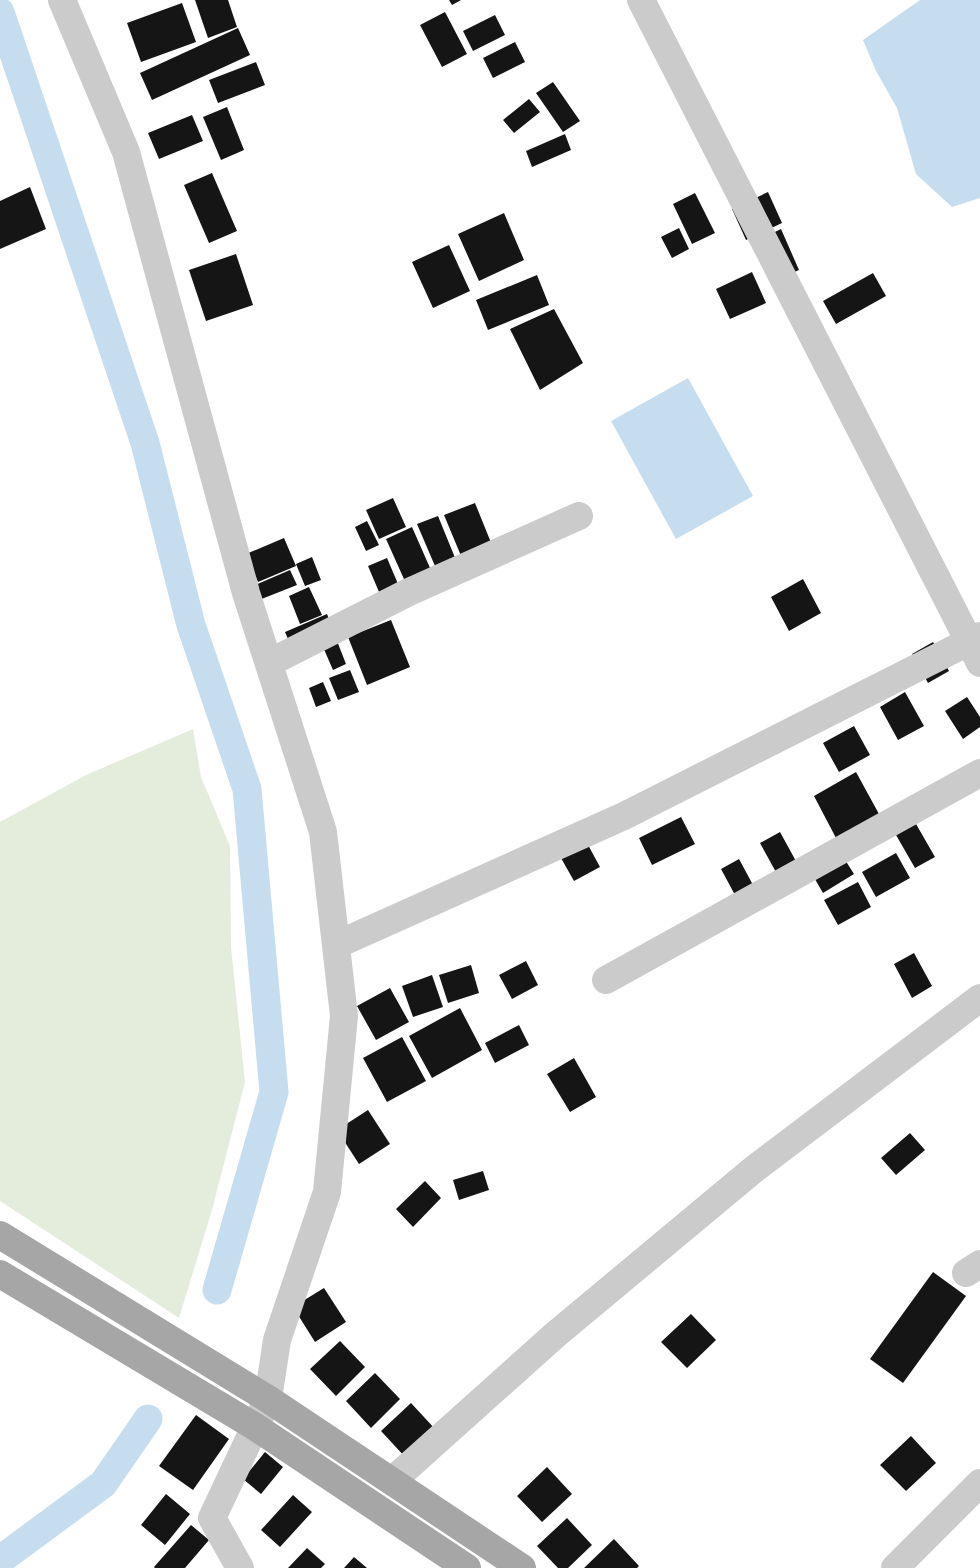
<svg xmlns="http://www.w3.org/2000/svg" width="980" height="1568" font-family="Karla,sans-serif">
	<style>
		.green { fill: #e4eddb }
		.water { fill: #c5ddee }
		.lines { fill: none; stroke-linecap: round; stroke-linejoin: round }
		.canal { stroke: #c5ddee; stroke-width: 29 }
		.building { fill: #151515 }
		.minor { stroke: #cbcbcb; stroke-width: 28 }
		.major { stroke: #a6a6a6; stroke-width: 28 }
	</style>
	<rect width="100%" height="100%" fill="#fff"/>
	<path class="green" d="M193,729L201,777L230,846L231,947L245,1082L212,1210L179,1318L0,1201V822L86,775Z"/>
	<path class="water" d="M920,0H980V198L952,207L916,174L897,108L876,71L863,40Z
		M688,378L753,496L676,539L611,421Z"/>
	<g class="lines">
		<path class="canal" d="M0,12L145,443L191,625L247,789L274,1092L217,1290
			M0,1560L103,1484L148,1419"/>
	</g>
	<path class="building" d="M195,0H228L237,27L208,38Z
		M449,0H461L452,5Z
		M182,3L196,42L141,62L127,23Z
		M445,12L467,54L442,67L420,25Z
		M495,15L505,35L473,51L463,31Z
		M238,28L250,55L152,100L140,73Z
		M515,42L525,62L493,78L483,58Z
		M256,62L265,85L218,103L209,80Z
		M553,82L580,121L563,132L536,93Z
		M529,99L540,112L514,133L503,120Z
		M227,107L244,150L221,160L203,117Z
		M192,115L203,141L159,159L148,133Z
		M565,134L571,150L532,167L526,151Z
		M212,173L237,231L209,243L184,185Z
		M30,187L46,229L0,249V201Z
		M768,192L782,223L746,240L732,209Z
		M695,193L715,233L692,244L673,204Z
		M504,213L524,260L479,281L458,234Z
		M679,228L689,249L672,258L661,237Z
		M781,229L799,270L772,282L754,242Z
		M449,245L470,291L433,308L412,262Z
		M236,254L253,305L206,321L189,270Z
		M752,272L766,303L730,319L716,289Z
		M873,273L886,296L836,324L823,301Z
		M537,275L549,305L488,330L476,300Z
		M554,309L583,363L540,390L510,329Z
		M393,498L406,527L379,539L366,510Z
		M475,503L494,550L464,563L444,515Z
		M438,516L458,565L438,573L417,524Z
		M367,521L379,545L366,551L355,527Z
		M412,527L434,577L408,588L386,539Z
		M284,538L296,566L258,582L246,554Z
		M312,557L321,580L305,586L296,564Z
		M387,558L401,591L382,599L368,566Z
		M290,570L297,585L259,600L253,586Z
		M803,579L821,613L789,631L771,597Z
		M309,587L322,615L300,624L289,596Z
		M327,614L333,629L291,646L285,632Z
		M391,620L410,667L367,685L348,637Z
		M337,641L346,664L333,670L323,647Z
		M933,642L949,671L928,683L912,654Z
		M350,670L359,692L338,700L329,678Z
		M323,682L331,701L316,707L309,688Z
		M905,692L924,726L898,740L880,707Z
		M967,697L980,717V727L963,739L945,711Z
		M854,726L870,755L839,772L823,743Z
		M856,772L879,814L836,838L814,796Z
		M681,817L695,844L652,865L639,838Z
		M916,824L935,857L915,868L896,835Z
		M780,832L797,863L777,874L760,843Z
		M587,843L600,867L574,881L561,858Z
		M896,853L910,878L876,897L862,872Z
		M842,855L854,874L823,893L812,874Z
		M739,859L753,885L735,895L721,869Z
		M858,882L871,907L838,925L824,900Z
		M914,953L932,986L912,998L894,964Z
		M526,961L538,985L512,999L499,975Z
		M471,965L479,993L448,1003L439,975Z
		M432,975L443,1007L413,1017L402,986Z
		M390,988L409,1022L376,1040L357,1006Z
		M460,1008L482,1050L432,1078L409,1036Z
		M519,1025L529,1045L495,1063L485,1043Z
		M402,1037L426,1081L387,1102L363,1058Z
		M574,1058L596,1097L570,1112L547,1074Z
		M368,1110L390,1144L359,1164L337,1130Z
		M910,1133L925,1150L896,1175L881,1158Z
		M483,1171L489,1190L459,1200L453,1180Z
		M425,1181L441,1198L413,1227L396,1209Z
		M933,1272L966,1296L903,1383L870,1359Z
		M324,1288L346,1322L315,1342L293,1307Z
		M691,1314L716,1340L687,1368L661,1342Z
		M340,1341L365,1367L336,1396L310,1369Z
		M375,1373L400,1399L371,1428L346,1401Z
		M411,1403L436,1430L406,1458L381,1431Z
		M196,1415L229,1439L193,1490L159,1466Z
		M911,1436L936,1463L906,1491L880,1465Z
		M265,1452L283,1467L261,1494L243,1479Z
		M547,1467L572,1494L542,1522L517,1496Z
		M166,1494L190,1514L165,1545L141,1525Z
		M293,1495L312,1512L280,1547L261,1530Z
		M567,1518L592,1545L568,1568H558L537,1546Z
		M191,1525L209,1540L185,1568H155L154,1567Z
		M614,1539L639,1566L637,1568H584Z
		M307,1548L325,1564L321,1568H288Z
		M354,1557L367,1568H344Z"/>
	<g class="lines">
		<path class="minor" d="M62,0L126,152L246,593L323,832L344,1016L327,1192L277,1340L268,1399L212,1518L240,1568
			M641,0L980,663
			M269,663L409,592L579,516
			M336,945L624,816L980,636
			M606,980L980,773
			M966,1273L980,1264
			M392,1481L555,1335L753,1170L980,998
			M895,1568L980,1483"/>
		<path class="major" d="M0,1235L268,1399L522,1568
			M0,1274L254,1426L467,1568"/>
	</g>
</svg>
